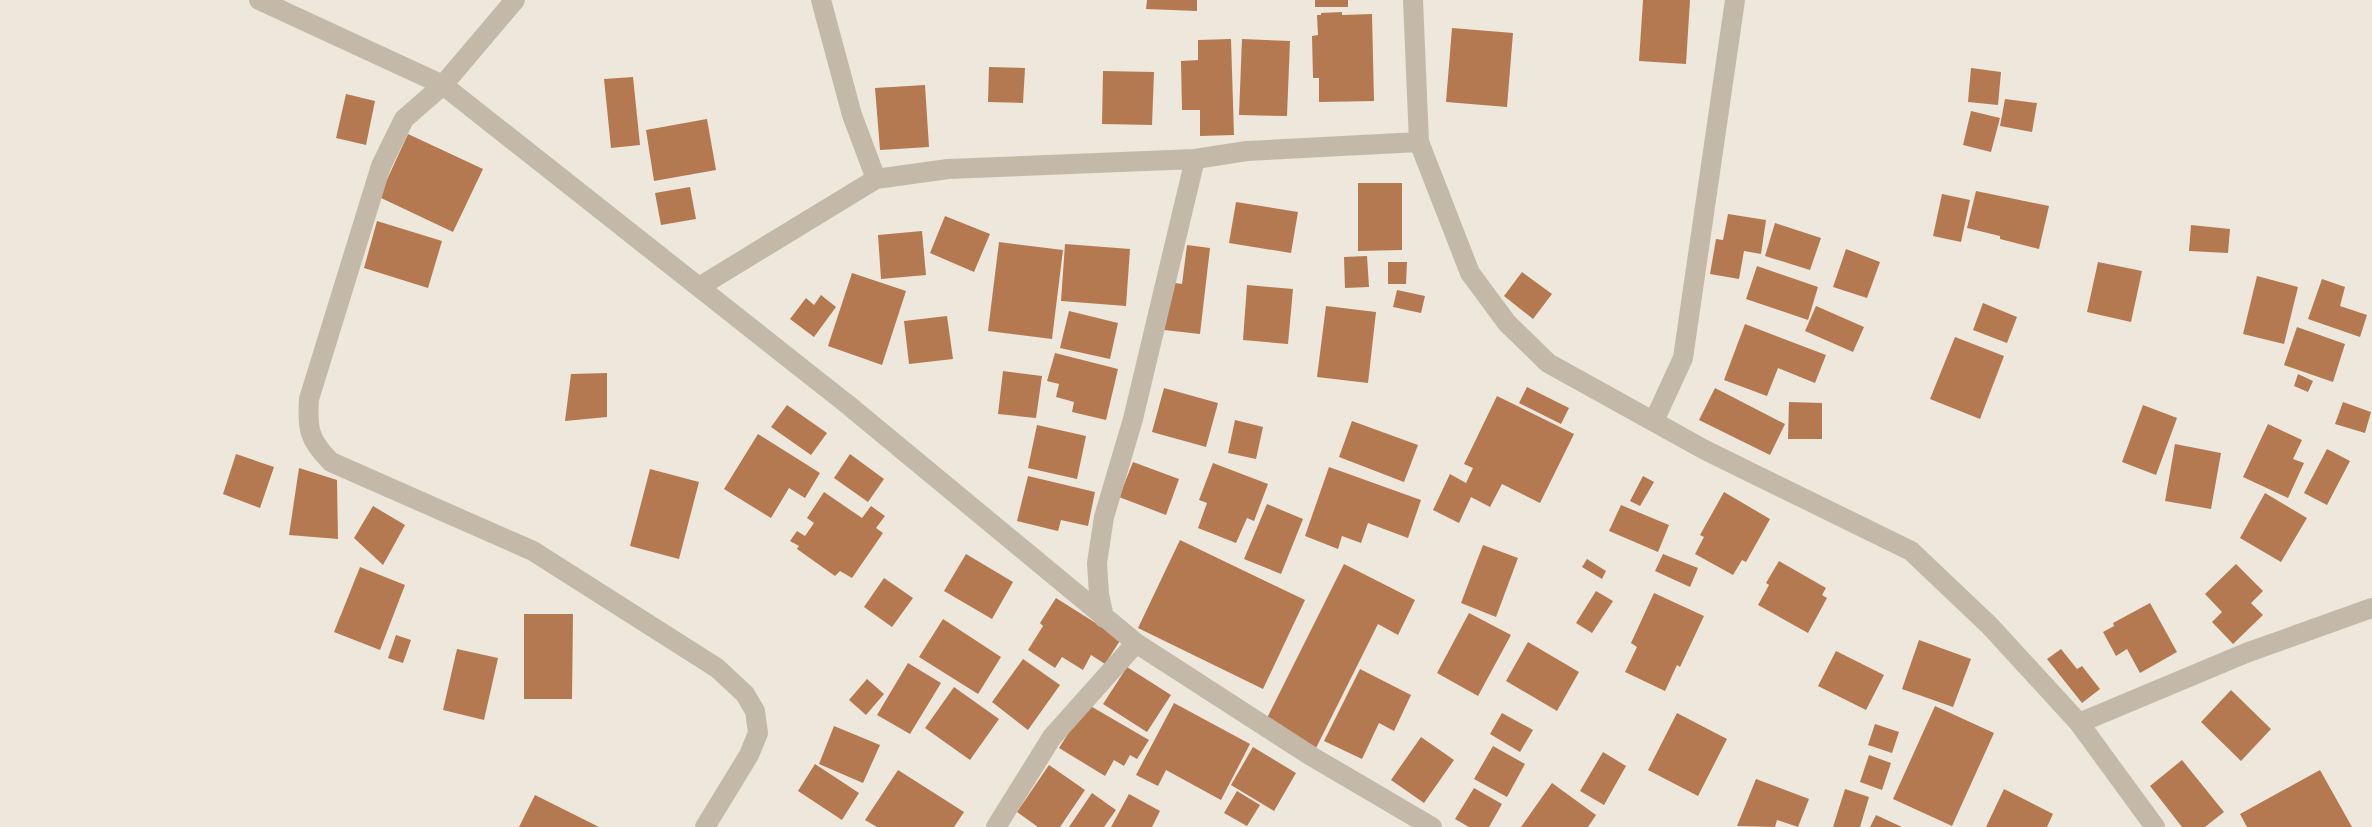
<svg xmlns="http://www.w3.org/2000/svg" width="2372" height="827" font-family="Raleway,sans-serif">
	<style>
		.building { fill: #b57951 }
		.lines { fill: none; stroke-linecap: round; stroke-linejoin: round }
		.minor { stroke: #c4b9a8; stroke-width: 20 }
	</style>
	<rect width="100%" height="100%" fill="#ede8db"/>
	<path class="building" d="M1147,0H1197V11L1146,9Z
		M1315,0H1348V7H1315Z
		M1643,0H1690L1686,64L1639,61Z
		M1342,12V15L1372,14L1374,101L1319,102V78H1313L1312,36L1318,35L1317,15H1321V13Z
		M1452,28L1513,33L1507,107L1446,102Z
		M1231,39L1234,135L1200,136V110H1182L1181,61L1198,60V40Z
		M1242,39L1290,41L1287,116L1239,115Z
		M989,67L1025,68L1023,103L988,102Z
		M1971,68L2001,72L1998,105L1968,102Z
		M1103,71L1154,72L1152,125L1102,124Z
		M633,77L640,145L611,148L604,79Z
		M925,85L929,147L880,150L875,88Z
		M346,94L375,101L366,145L336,138Z
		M2005,99L2037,103L2032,132L2000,126Z
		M1971,111L2000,118L1991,152L1963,145Z
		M707,119L716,170L654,181L646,130Z
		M408,134L483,169L453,232L379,197Z
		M1358,183H1402V250L1358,251Z
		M690,187L696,219L661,225L655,193Z
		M1976,191L2049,206L2039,249L2000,239V236L1967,228Z
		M1942,194L1970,200L1961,242L1933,236Z
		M1236,202L1298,212L1291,253L1229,243Z
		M1728,214L1766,220L1761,254L1744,251L1739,279L1710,274L1716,239L1723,240Z
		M945,216L990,234L974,272L930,253Z
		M377,221L442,241L428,288L364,268Z
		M1775,223L1821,238L1810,270L1765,256Z
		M2191,225L2230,229L2228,253L2189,251Z
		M922,231L926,275L881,279L878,235Z
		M999,242L1063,250L1052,339L988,331Z
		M1065,244L1130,249L1126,306L1061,301Z
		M1187,245L1210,248L1200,334L1164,330L1169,282L1182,284Z
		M1846,249L1880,262L1867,298L1833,287Z
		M1367,256L1369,287L1345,288L1344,257Z
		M1388,262H1407L1406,284H1388Z
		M2098,262L2142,271L2131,322L2087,312Z
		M1757,266L1818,287L1808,320L1746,299Z
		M1522,272L1552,294L1533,319L1504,296Z
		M852,273L906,291L882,365L828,346Z
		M2257,276L2298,287L2284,344L2243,334Z
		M2322,279L2345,287L2340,306L2367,315L2360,337L2308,319Z
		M1247,285L1293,289L1288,344L1243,340Z
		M1397,290L1425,296L1421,313L1393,307Z
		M821,295L836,307L814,337L790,319L806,298L814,305Z
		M1983,303L2017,317L2007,343L1973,330Z
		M1326,306L1376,312L1368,383L1317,377Z
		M1816,306L1864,327L1853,352L1805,331Z
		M1069,311L1118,323L1110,359L1060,348Z
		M947,316L953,359L909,364L904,321Z
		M1745,324L1826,355L1815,383L1778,368L1767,396L1724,380Z
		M2297,327L2345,344L2333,382L2284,365Z
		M1955,337L2004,356L1980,419L1930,399Z
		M1055,353L1118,369L1106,420L1072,412L1074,402L1056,397L1059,384L1047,381Z
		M1003,371L1042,376L1036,418L998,414Z
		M607,373V417L565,421L571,374Z
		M2298,374L2313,381L2308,392L2294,386Z
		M1527,387L1569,408L1561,424L1519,403Z
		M1164,388L1218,403L1206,447L1152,432Z
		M1715,388L1785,424L1770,455L1699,420Z
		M1497,396L1574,434L1540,503L1502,484L1490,507L1471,497L1459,523L1433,510L1450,474L1466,483L1473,468L1464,464Z
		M1789,402L1822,403V439H1788Z
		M2343,402L2371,412L2365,433L2335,424Z
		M787,405L827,433L811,455L771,427Z
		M2143,405L2177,418L2156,475L2122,462Z
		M1235,420L1263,427L1256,459L1228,453Z
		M1352,421L1418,445L1404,482L1339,457Z
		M2268,424L2302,440L2293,459L2304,463L2288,498L2243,477Z
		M1037,425L1086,436L1077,479L1028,468Z
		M758,434L820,473L805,498L789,488L771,518L724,489Z
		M2175,444L2221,453L2211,509L2165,501Z
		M2327,449L2350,461L2327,505L2304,493Z
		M236,454L274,467L260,508L223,494Z
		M850,454L884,479L868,502L834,478Z
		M1133,462L1179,479L1166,515L1119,497Z
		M1213,463L1268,484L1254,521L1247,518L1236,543L1198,528L1207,503L1199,500Z
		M1329,467L1421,500L1408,538L1368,523L1361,543L1342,536L1338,549L1305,536Z
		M299,468L337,480L338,539L289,535Z
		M650,469L699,482L679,559L630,546Z
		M1028,476L1095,492L1088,526L1061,520L1058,531L1017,521Z
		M1643,476L1654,482L1640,506L1630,501Z
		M824,492L862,518L871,506L885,516L876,528L883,533L852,578L840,571L835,576L797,549L799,546L790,541L797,531L805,536L814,523L807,518Z
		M1724,492L1770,519L1746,562L1742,560L1733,575L1695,554L1704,537L1700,535Z
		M2265,493L2307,518L2281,562L2240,538Z
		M1267,504L1303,519L1281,574L1244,559Z
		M1621,505L1669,525L1658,552L1609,531Z
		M373,506L405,525L383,565L354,538Z
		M1180,540L1305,600L1263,689L1138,628Z
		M1483,545L1518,558L1496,617L1461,603Z
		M966,554L1013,582L992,619L944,591Z
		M1663,554L1698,568L1690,587L1655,571Z
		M1587,559L1606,571L1602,579L1582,567Z
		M1779,561L1826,588L1822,595L1827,598L1808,633L1758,605L1769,585L1766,583Z
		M1344,564L1415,600L1398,635L1378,624L1315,750L1264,724Z
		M2236,564L2263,591L2251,603L2263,615L2233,644L2212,622L2222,612L2205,594Z
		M360,567L405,585L380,650L334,632Z
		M884,578L913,598L892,627L864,607Z
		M1596,591L1613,601L1592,633L1576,623Z
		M1654,593L1704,616L1680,667L1677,665L1665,691L1625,672L1637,647L1631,643Z
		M1056,598L1121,639L1105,664L1091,655L1083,670L1062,657L1055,668L1028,650L1043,626L1040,623Z
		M2150,603L2177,652L2140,673L2127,649L2116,656L2103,632L2114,626L2113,623Z
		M1469,613L1511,635L1478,696L1437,673Z
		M524,614H573L572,699H524Z
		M943,619L1001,657L978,694L919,657Z
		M396,635L411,640L403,663L388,658Z
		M1919,640L1971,659L1953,707L1902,689Z
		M1528,642L1579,672L1557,711L1506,681Z
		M457,649L498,658L484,720L443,710Z
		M2061,649L2077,669L2082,666L2100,689L2082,703L2047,659Z
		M1836,651L1884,675L1866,710L1818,686Z
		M1023,659L1060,685L1028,730L992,702Z
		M908,663L941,683L910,734L877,715Z
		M1127,667L1171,695L1147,732L1103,704Z
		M1360,669L1411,695L1394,731L1379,723L1362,759L1324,741Z
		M867,679L884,694L866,715L849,700Z
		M954,687L999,719L970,760L925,728Z
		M2231,690L2271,729L2241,761L2201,722Z
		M1174,703L1250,744L1221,800L1166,770L1158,786L1136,775Z
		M1087,704L1149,740L1137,759L1130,755L1124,766L1114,760L1105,776L1059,748Z
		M1935,706L1994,733L1952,826L1893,799Z
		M1502,713L1533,730L1520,752L1490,734Z
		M1677,713L1727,739L1698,796L1648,770Z
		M1875,724L1899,732L1892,753L1868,745Z
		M834,726L880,745L863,783L819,764Z
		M1421,737L1454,760L1424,803L1391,780Z
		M1493,746L1525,764L1507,797L1474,779Z
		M1253,747L1296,773L1274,811L1231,785Z
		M1603,752L1626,766L1604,805L1580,791Z
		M1869,755L1891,763L1882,790L1860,782Z
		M2182,760L2224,812L2205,827H2182L2150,786Z
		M815,764L859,793L842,820L798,791Z
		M1049,765L1085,790L1060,827H1038L1017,812Z
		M898,770L964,812L954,827H877L865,820Z
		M2320,770L2352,827H2247L2240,814Z
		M1756,779L1809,799L1798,827L1777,820L1775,827L1737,826Z
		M1552,783L1596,815L1588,827H1521Z
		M1474,788L1502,804L1489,827H1469L1455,819Z
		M1845,789L1869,797L1860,827H1833Z
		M2004,789L2053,814L2047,827H1986Z
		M1237,791L1260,805L1247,826L1224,813Z
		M1092,793L1116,810L1104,827H1069Z
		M1129,794L1160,811L1152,827H1111Z
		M535,795L599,827H519Z
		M1876,815L1902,827H1870Z"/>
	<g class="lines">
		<path class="minor" d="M259,0L443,85L847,404L1136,643L1311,756L1432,827
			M515,0L443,85L404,119L381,166L309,399C307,429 309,440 331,462L533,551L717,668L745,694L755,711L758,733L749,755L705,827
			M821,0L852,115L876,179L948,169L1195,159
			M1413,0L1419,142L1470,273L1507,323L1548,363L1705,450L1911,551L1990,626L2079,723L2155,827
			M699,287L876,179
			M1654,421L1683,358L1735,0
			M1104,618L1099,594L1097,563L1104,517L1133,419L1195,159L1247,151L1419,142
			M2079,723L2246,653L2372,608
			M996,827L1052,737L1136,643"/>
	</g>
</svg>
